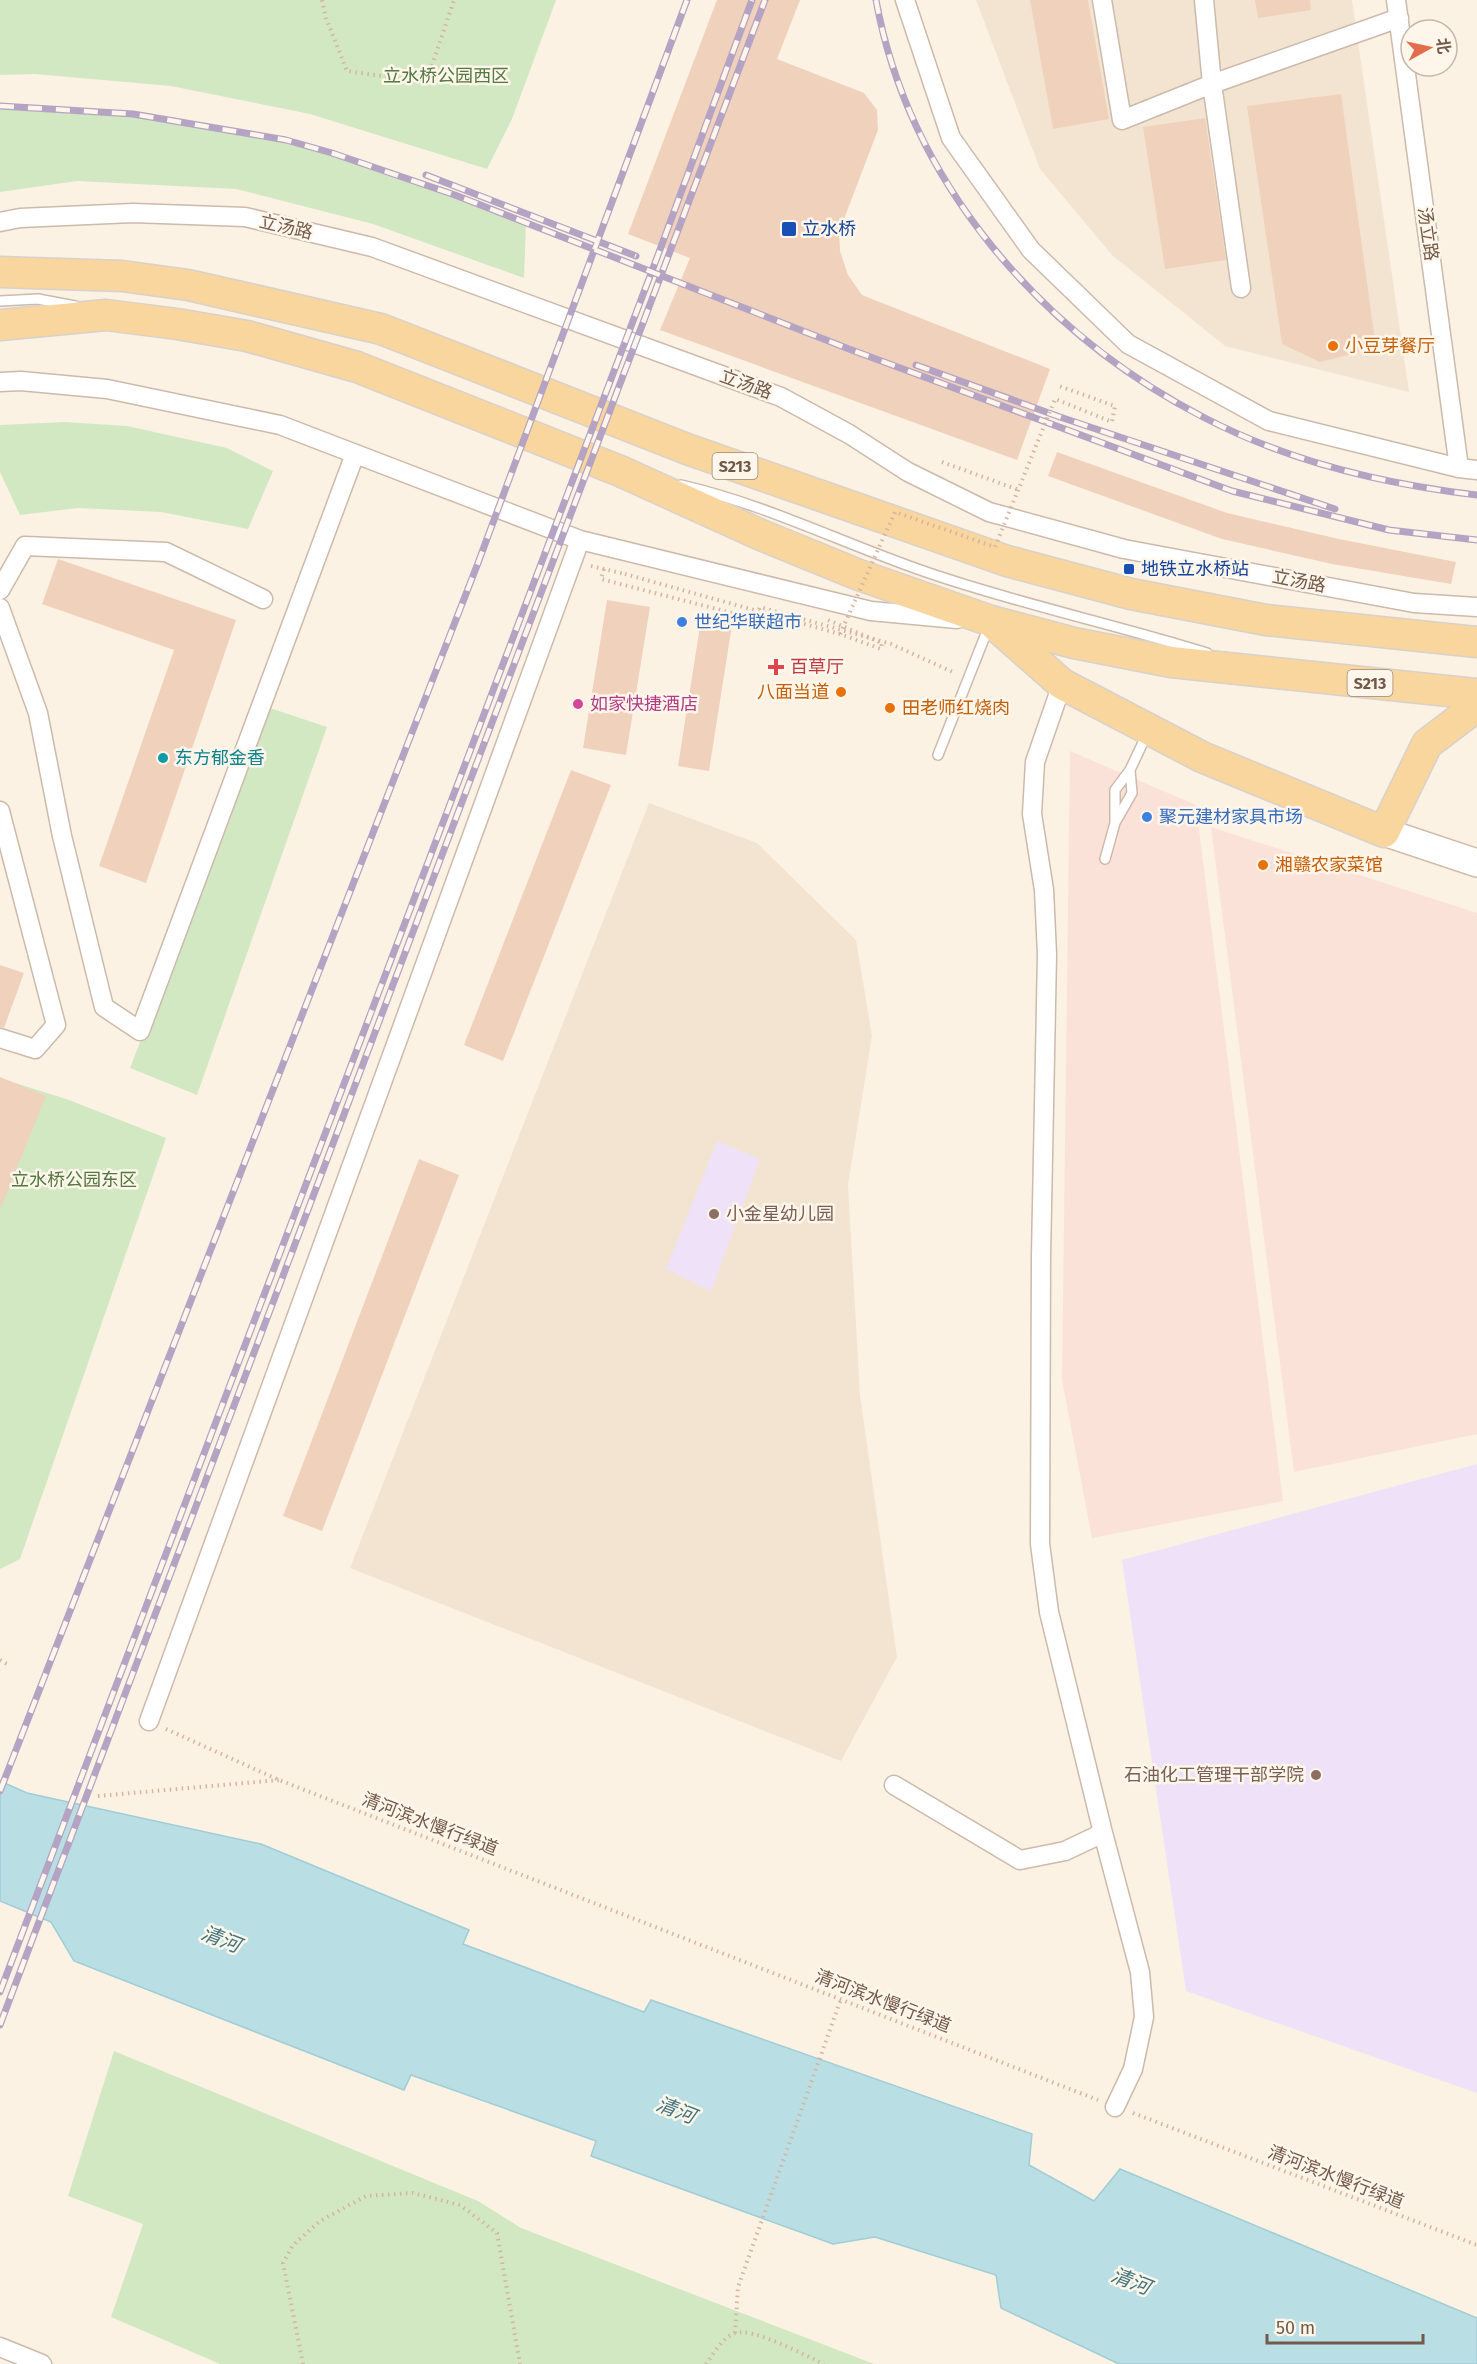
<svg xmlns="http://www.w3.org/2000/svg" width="1477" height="2364" font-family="'Fira Sans','Noto Sans SC',sans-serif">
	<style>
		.residential { fill: #f3e4d2 }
		.commercial { fill: #fbe2d8 }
		.education { fill: #efe1f8 }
		.green { fill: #d2e8c3 }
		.water { fill: #b9dee4; stroke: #a0cdd6; stroke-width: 1.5 }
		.building { fill: #f0d1bc }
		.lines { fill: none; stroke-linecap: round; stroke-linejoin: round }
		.lane-casing { stroke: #ccbaab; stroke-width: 12 }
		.street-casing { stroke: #ccbaab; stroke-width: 21 }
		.secondary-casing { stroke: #d1bcab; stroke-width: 30 }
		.primary-casing { stroke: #d8d1cc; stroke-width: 33 }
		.path { stroke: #d5b4a0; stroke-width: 4; stroke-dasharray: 1.5 4.5; stroke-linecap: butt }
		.lane { stroke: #fff; stroke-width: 9 }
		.street { stroke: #fff; stroke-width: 18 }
		.secondary { stroke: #fff; stroke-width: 27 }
		.primary { stroke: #f8d69e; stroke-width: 30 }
		.rail-casing { stroke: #b5a3c4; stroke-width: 7 }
		.rail { stroke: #fef6ea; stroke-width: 4.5; stroke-dasharray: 14; stroke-linecap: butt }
		.path-bridge { stroke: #d5b4a0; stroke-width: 4; stroke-dasharray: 1.5 4.5; stroke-linecap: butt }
		.transit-dot { fill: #1a4fb4; stroke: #fef6ea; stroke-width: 2 }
		.food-dot { fill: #e8710a; stroke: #fef6ea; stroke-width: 2 }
		.shop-dot { fill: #3f7fe0; stroke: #fef6ea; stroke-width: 2 }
		.health-dot { fill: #e0444e; stroke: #fef6ea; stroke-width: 2 }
		.hotel-dot { fill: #d1479c; stroke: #fef6ea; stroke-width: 2 }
		.culture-dot { fill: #0f9aa8; stroke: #fef6ea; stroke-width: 2 }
		.education-dot { fill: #8d6e63; stroke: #fef6ea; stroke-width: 2 }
		.labels { text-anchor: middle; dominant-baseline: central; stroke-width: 5; stroke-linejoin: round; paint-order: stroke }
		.shield { fill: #fef6ea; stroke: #9d887a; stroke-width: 1.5 }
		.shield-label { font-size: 16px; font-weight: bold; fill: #73594a }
		.park-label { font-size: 18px; fill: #537842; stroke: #fef6ea }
		.street-label { font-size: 18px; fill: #73594a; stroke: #fef6ea }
		.transit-label { font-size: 18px; fill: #164399; stroke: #fef6ea; text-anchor: start }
		.food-label { font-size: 18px; fill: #c56008; stroke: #fef6ea; text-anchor: start }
		.shop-label { font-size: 18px; fill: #366cbe; stroke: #fef6ea; text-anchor: start }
		.health-label { font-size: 18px; fill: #be3a42; stroke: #fef6ea; text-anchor: start }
		.hotel-label { font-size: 18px; fill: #b23c85; stroke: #fef6ea; text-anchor: start }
		.culture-label { font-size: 18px; fill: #0d838f; stroke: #fef6ea; text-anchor: start }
		.education-label { font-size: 18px; fill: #785e54; stroke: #fef6ea; text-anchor: start }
		.water-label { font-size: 20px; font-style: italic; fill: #42757f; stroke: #fef6ea }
	</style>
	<rect width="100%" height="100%" fill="#fbf2e4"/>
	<path class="residential" d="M976,0H1352L1409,392L1225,346L1112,255L1040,169Z
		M649,803L757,843L856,940L872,1036L848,1185L860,1395L897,1657L841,1761L350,1568Z"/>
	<path class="commercial" d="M1070,751L1196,805L1283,1501L1092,1538L1062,1380Z
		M1211,827L1477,913V1434L1294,1472Z"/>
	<path class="education" d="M717,1141L760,1159L711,1291L666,1269Z
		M1477,1464V2093L1186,1991L1122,1560Z"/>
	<path class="green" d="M0,0H556L512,119L487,169L310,114L171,86L35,74L0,75Z
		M0,106C96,112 191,118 285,139C367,159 447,192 526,222L524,278L373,224L236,189L77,181L0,192Z
		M65,422L127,426L227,448L273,471L248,529L161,512L78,508L20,515L0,472V425Z
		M270,708L327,727L197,1095L130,1068Z
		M0,1078L69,1100L166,1138L20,1559L0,1569Z
		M114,2051L478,2201L521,2228L874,2364H220L111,2317L143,2224L68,2196Z"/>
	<path class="water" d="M0,1781L27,1793L261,1844L469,1930L463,1944L644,2012L651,2000L1032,2134L1029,2165L1094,2201L1120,2169L1477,2318V2364H1119L1001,2308L996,2275L875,2237L833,2244L591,2156L596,2141L411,2075L404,2090L74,1961L51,1922L0,1901Z"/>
	<path class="building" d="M717,0H800L777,59L864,93L877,110L878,130L839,232L840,251L848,275L862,295L1050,369L1017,460L660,330L690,258L628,234Z
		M1030,0H1088L1109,119L1053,129Z
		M1255,0H1310L1311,10L1258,18Z
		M1341,94L1376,348L1320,362L1282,344L1247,106Z
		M1205,118L1226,260L1165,269L1143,127Z
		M1057,452L1227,513L1339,539L1456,562L1451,584L1332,564L1222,539L1048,476Z
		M58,559L236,620L146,883L99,866L174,650L42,604Z
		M607,600L650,607L626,755L583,748Z
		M701,620L732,625L709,771L678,766Z
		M571,770L611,785L503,1061L464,1045Z
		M0,965L24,973L4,1028L0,1027Z
		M0,1077L46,1096L1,1207H0Z
		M419,1159L459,1175L322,1531L283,1516Z"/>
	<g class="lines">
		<defs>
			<path id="lane" d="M0,301L38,299L75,306
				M681,485C765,504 844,544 926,572C1019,604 1114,624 1207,653
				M938,755L989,626
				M1116,821L1132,793L1130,770
				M1105,859L1115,823V790L1130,770L1147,734"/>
			<path id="street" d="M905,0L951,138L1031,250L1128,344L1269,421L1459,468L1477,470
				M1102,0L1122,120L1212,84L1204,0
				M1396,0L1459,468
				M0,222L20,218L133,213L245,217L372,247L781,397L849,434L908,472L989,512L1124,549L1414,603L1477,607
				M1241,288L1212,84L1399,18
				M0,382L21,381L107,389L280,425L580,540L871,611L957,619
				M0,590L25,546L166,552L263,599
				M0,608L38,713L62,836L104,1007L140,1031L355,454
				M1062,684L1035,762L1032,814L1044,890L1047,954L1041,1257L1040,1544L1049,1612L1103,1833L1140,1972L1144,2017L1133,2069L1115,2107
				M0,811L56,1025L35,1049L0,1038
				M149,1721L580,540
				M894,1785L1020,1860L1065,1851L1103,1833
				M0,2347L42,2364"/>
			<path id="secondary" d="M1384,832L1477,863"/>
			<path id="primary" d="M0,272L122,276L188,285L381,329L687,449L1007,561L1131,594L1266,620L1477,642
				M0,325L106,315L177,324L247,336L357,367L620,471L761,535L859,575L991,621L1074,643L1171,662L1477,694
				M995,625L1062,684L1202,757L1384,832L1427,744L1477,706"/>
		</defs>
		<use href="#lane" class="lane-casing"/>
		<use href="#street" class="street-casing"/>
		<use href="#secondary" class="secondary-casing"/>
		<use href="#primary" class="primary-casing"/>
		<path class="path" d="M322,0L326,18L347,71L409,80L429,74L454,0
			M942,462L1019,490
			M591,566L625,574
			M604,569L601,579L755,619L760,607L891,644L955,673
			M0,1660L7,1664
			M166,1729L279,1780L1098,2100
			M98,1796L279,1780
			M1133,2113L1477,2245
			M735,2333L738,2287L841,1999
			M303,2364L283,2263L293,2245L320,2221L366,2196L413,2193L460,2205L497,2233L520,2364
			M706,2364C714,2353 722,2338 735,2333C753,2327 806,2356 824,2364"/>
		<use href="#lane" class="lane"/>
		<use href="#street" class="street"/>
		<use href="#secondary" class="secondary"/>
		<use href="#primary" class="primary"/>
		<defs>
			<path id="rail" d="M876,0C909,182 1041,333 1203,417C1287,461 1383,484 1477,495
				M0,106L133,114L286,140L332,153L455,195L849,349L1232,491L1389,530L1477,540
				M426,175L636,256
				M916,365L1060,417L1335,509
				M0,1791L478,563L687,0
				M0,1992L658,255L752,0
				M0,2025L765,0"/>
		</defs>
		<use href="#rail" class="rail-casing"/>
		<use href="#rail" class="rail"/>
		<path class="path-bridge" d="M625,574L840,634L881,649L882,643L828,620
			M840,634L895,512L995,547L1055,399L1112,422L1115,406L1059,386"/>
	</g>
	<g class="transit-dot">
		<rect x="781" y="221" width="16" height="16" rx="3"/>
		<rect x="1123" y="563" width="12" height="12" rx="3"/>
	</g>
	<g class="food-dot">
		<circle cx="1333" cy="346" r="6"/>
		<circle cx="841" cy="692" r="6"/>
		<circle cx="890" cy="708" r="6"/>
		<circle cx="1263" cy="865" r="6"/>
	</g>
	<g class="shop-dot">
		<circle cx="682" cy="622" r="6"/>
		<circle cx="1147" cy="817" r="6"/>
	</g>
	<path class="health-dot" d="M773 658h6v6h6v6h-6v6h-6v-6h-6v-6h6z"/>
	<circle class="hotel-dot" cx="578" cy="704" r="6"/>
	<circle class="culture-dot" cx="163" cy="758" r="6"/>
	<g class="education-dot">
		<circle cx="714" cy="1214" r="6"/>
		<circle cx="1316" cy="1775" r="6"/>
	</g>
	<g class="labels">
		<g class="shield">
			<rect x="712.5" y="453" width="45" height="26" rx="4.5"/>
			<rect x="1347.5" y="670" width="45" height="26" rx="4.5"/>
		</g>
		<g class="shield-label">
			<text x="735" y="466">S213</text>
			<text x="1370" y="683">S213</text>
		</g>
		<g class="park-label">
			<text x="446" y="76">立水桥公园西区</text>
			<text x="74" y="1180">立水桥公园东区</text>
		</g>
		<g class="street-label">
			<text transform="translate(286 227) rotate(13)">立汤路</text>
			<text transform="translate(1428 234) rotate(82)">汤立路</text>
			<text transform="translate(746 384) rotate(20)">立汤路</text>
			<text transform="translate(1299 581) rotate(11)">立汤路</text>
			<text transform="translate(430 1824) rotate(21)">清河滨水慢行绿道</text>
			<text transform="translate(883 2001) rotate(21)">清河滨水慢行绿道</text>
			<text transform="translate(1336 2177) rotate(21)">清河滨水慢行绿道</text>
		</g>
		<g class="transit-label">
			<text x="802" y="229">立水桥</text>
			<text x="1141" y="569">地铁立水桥站</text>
		</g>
		<g class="food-label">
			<text x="1345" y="346">小豆芽餐厅</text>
			<text x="829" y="692" text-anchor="end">八面当道</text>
			<text x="902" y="708">田老师红烧肉</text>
			<text x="1275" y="865">湘赣农家菜馆</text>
		</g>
		<g class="shop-label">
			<text x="694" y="622">世纪华联超市</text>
			<text x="1159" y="817">聚元建材家具市场</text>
		</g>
		<g class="health-label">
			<text x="790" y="667">百草厅</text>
		</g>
		<g class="hotel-label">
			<text x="590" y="704">如家快捷酒店</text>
		</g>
		<g class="culture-label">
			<text x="175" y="758">东方郁金香</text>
		</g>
		<g class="education-label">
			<text x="726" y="1214">小金星幼儿园</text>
			<text x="1304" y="1775" text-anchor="end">石油化工管理干部学院</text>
		</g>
		<g class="water-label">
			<text transform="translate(221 1939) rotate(21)">清河</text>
			<text transform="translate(676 2110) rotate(21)">清河</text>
			<text transform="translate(1131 2281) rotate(21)">清河</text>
		</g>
	</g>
	<g transform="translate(1429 48) rotate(82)"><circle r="28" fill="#fef6ea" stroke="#c6b7aa" stroke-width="1.5"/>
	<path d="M0-4.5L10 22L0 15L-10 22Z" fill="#e16d4d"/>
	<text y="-9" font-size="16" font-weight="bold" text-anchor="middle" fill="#73594a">北</text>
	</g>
	<path d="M1267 2334v9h156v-9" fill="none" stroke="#73594a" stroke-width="3"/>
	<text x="1276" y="2334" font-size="18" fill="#73594a" stroke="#fef6ea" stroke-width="4.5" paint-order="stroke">50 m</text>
</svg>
